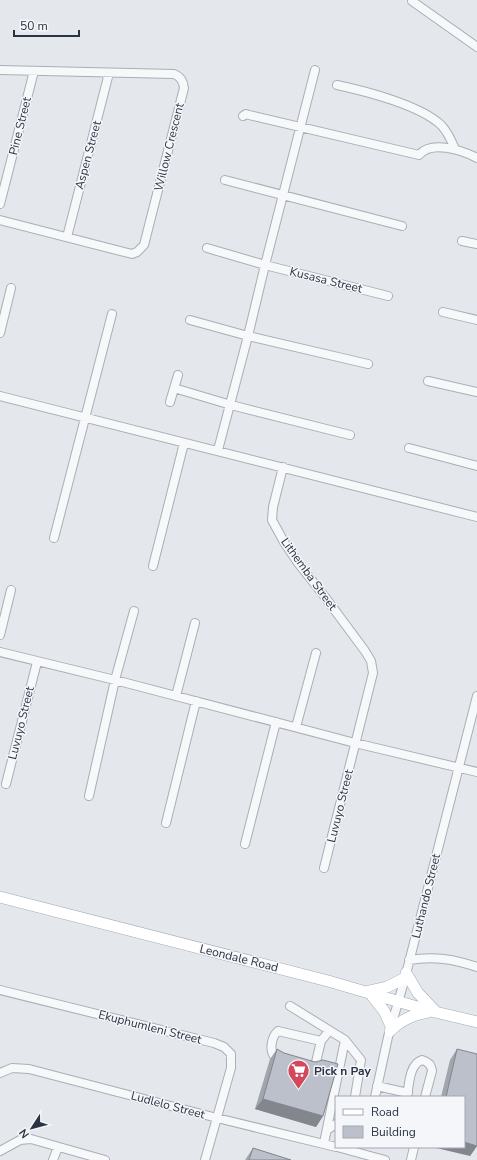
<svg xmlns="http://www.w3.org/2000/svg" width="477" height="1160" font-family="'Nunito Sans',sans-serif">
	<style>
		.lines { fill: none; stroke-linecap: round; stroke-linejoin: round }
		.minor-casing { stroke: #a9aeb7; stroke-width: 10 }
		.major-casing { stroke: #a3abb8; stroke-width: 12 }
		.minor { stroke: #f7f8fa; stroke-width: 8 }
		.major { stroke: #fff; stroke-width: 11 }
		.wall { fill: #a1a5ae }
		.shaded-wall { fill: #83868d }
		.building { fill: #bbc0ca; stroke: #83868d }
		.labels { text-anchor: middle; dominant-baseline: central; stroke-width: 3; stroke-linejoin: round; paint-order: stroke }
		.street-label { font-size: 12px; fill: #2b3445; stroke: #f4f6f9 }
		.poi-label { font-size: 12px; font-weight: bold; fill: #2b3445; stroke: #f4f6f9; text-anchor: start }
	</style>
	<rect width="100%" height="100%" fill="#e4e7ec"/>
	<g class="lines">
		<defs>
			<path id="minor" d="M412,1L477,47
				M0,70L174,74C181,77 183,81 184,88L144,245L137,252L132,254L0,220
				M337,85C365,91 420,105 441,125C448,132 451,140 455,149
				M243,116L246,114L249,115L419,155C431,140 462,150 477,158
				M225,180L402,226
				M0,204L34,71
				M67,237L109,73
				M462,241L477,244
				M207,248L265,265L388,296
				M443,312L477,320
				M190,320L248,336L368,364
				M0,333L11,288
				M428,381L477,392
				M174,388L231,405L350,435
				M0,396L477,517
				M170,402L178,375
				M409,448L477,466
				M218,450L248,336L265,265L315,70
				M283,467L273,507L272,520L284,542L298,563L325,597L365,651L371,661L373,673L324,868
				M54,538L112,314
				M153,566L184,443
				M0,635L11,590
				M0,652L115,680L355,743L477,772
				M176,696L195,623
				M296,727L316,653
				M6,784L37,662
				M89,796L115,680L134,611
				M166,823L196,701
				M245,844L276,722
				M409,960C434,956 453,959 477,967
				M0,990L214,1043L224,1047L231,1054V1068L205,1160
				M290,1006L345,1040
				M282,1059L274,1056C269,1049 272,1036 278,1031L321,1041
				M309,1067L314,1066L316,1062L321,1041L329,1031
				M0,1073L12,1068L29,1069L217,1118L336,1147
				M377,1086L408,1093
				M375,1097L388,1037L405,978L477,696
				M407,1097C409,1086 409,1064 422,1060C428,1062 431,1064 432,1071L425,1097
				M327,1130L336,1124
				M324,1143L345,1040L361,1060L355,1097
				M337,1147L385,1160
				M0,1151L20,1140L31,1139L105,1160
				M53,1160L58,1147
				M411,1160L414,1147"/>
			<path id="major" d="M0,897L328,981L431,1011L477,1022
				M406,973L418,993L436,1012
				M369,991L387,987L405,978
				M370,993L384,1011L391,1026
				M390,1031C401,1020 412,1015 428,1012"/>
		</defs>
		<use href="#minor" class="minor-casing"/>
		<use href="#major" class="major-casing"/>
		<use href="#minor" class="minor"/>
		<use href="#major" class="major"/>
	</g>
	<path class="wall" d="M277,1049L323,1116L316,1127L255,1109L270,1059Z
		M457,1049L477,1146L470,1156L464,1097H441L450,1060Z
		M253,1148L291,1160H245Z"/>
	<path class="shaded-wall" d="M263,1099L323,1116L316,1127L255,1109Z
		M464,1142L477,1146L470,1156L432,1147H464Z"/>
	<path class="building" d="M277,1049L284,1053L315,1062L323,1060L338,1064L323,1116L263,1099Z
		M457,1049L477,1054V1146L464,1142V1097H446Z
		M253,1148L291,1160H249Z"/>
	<defs>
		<symbol id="supermarket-pin" viewBox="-11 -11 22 30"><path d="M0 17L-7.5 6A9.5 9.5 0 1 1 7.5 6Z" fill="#d1495b" stroke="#f4f6f9"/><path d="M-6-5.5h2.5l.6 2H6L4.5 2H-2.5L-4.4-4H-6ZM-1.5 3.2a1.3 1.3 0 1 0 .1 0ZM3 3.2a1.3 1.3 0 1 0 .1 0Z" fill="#fff"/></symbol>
	</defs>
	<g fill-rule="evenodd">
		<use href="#supermarket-pin" x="286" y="1058" width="25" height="34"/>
	</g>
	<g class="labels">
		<g class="street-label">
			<text transform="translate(20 126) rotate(-76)">Pine Street</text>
			<text transform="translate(169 147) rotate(-76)">Willow Crescent</text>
			<text transform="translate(88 155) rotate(-75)">Aspen Street</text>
			<text transform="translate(326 280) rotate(14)">Kusasa Street</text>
			<text transform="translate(309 574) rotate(54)">Lithemba Street</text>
			<text transform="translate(21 723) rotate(-76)">Luvuyo Street</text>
			<text transform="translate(340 806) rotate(-76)">Luvuyo Street</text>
			<text transform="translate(426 896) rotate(-76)">Luthando Street</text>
			<text transform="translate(239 958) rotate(14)">Leondale Road</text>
			<text transform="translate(150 1027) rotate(14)">Ekuphumleni Street</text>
			<text transform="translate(168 1105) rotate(15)">Ludlelo Street</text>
		</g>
		<g class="poi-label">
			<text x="314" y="1071">Pick n Pay</text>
		</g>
	</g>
	<rect x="335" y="1096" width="130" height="52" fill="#f4f6f9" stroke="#a4a8b1"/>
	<rect x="343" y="1109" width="20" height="6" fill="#ffffff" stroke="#a4a8b1"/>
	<text x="371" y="1116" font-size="12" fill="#2b3445">Road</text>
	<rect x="343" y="1126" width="20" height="12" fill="#bbc0ca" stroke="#a4a8b1"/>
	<text x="371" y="1136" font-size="12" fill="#2b3445">Building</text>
	<g transform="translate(32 1128) rotate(234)" stroke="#f4f6f9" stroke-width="3" paint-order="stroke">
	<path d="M0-3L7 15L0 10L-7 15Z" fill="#2b3445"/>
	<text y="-6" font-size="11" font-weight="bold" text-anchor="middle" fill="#2b3445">N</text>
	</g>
	<path d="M14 30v6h65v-6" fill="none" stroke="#2b3445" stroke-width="2"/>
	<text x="20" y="30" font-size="12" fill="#2b3445" stroke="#f4f6f9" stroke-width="3" paint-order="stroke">50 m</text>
</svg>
